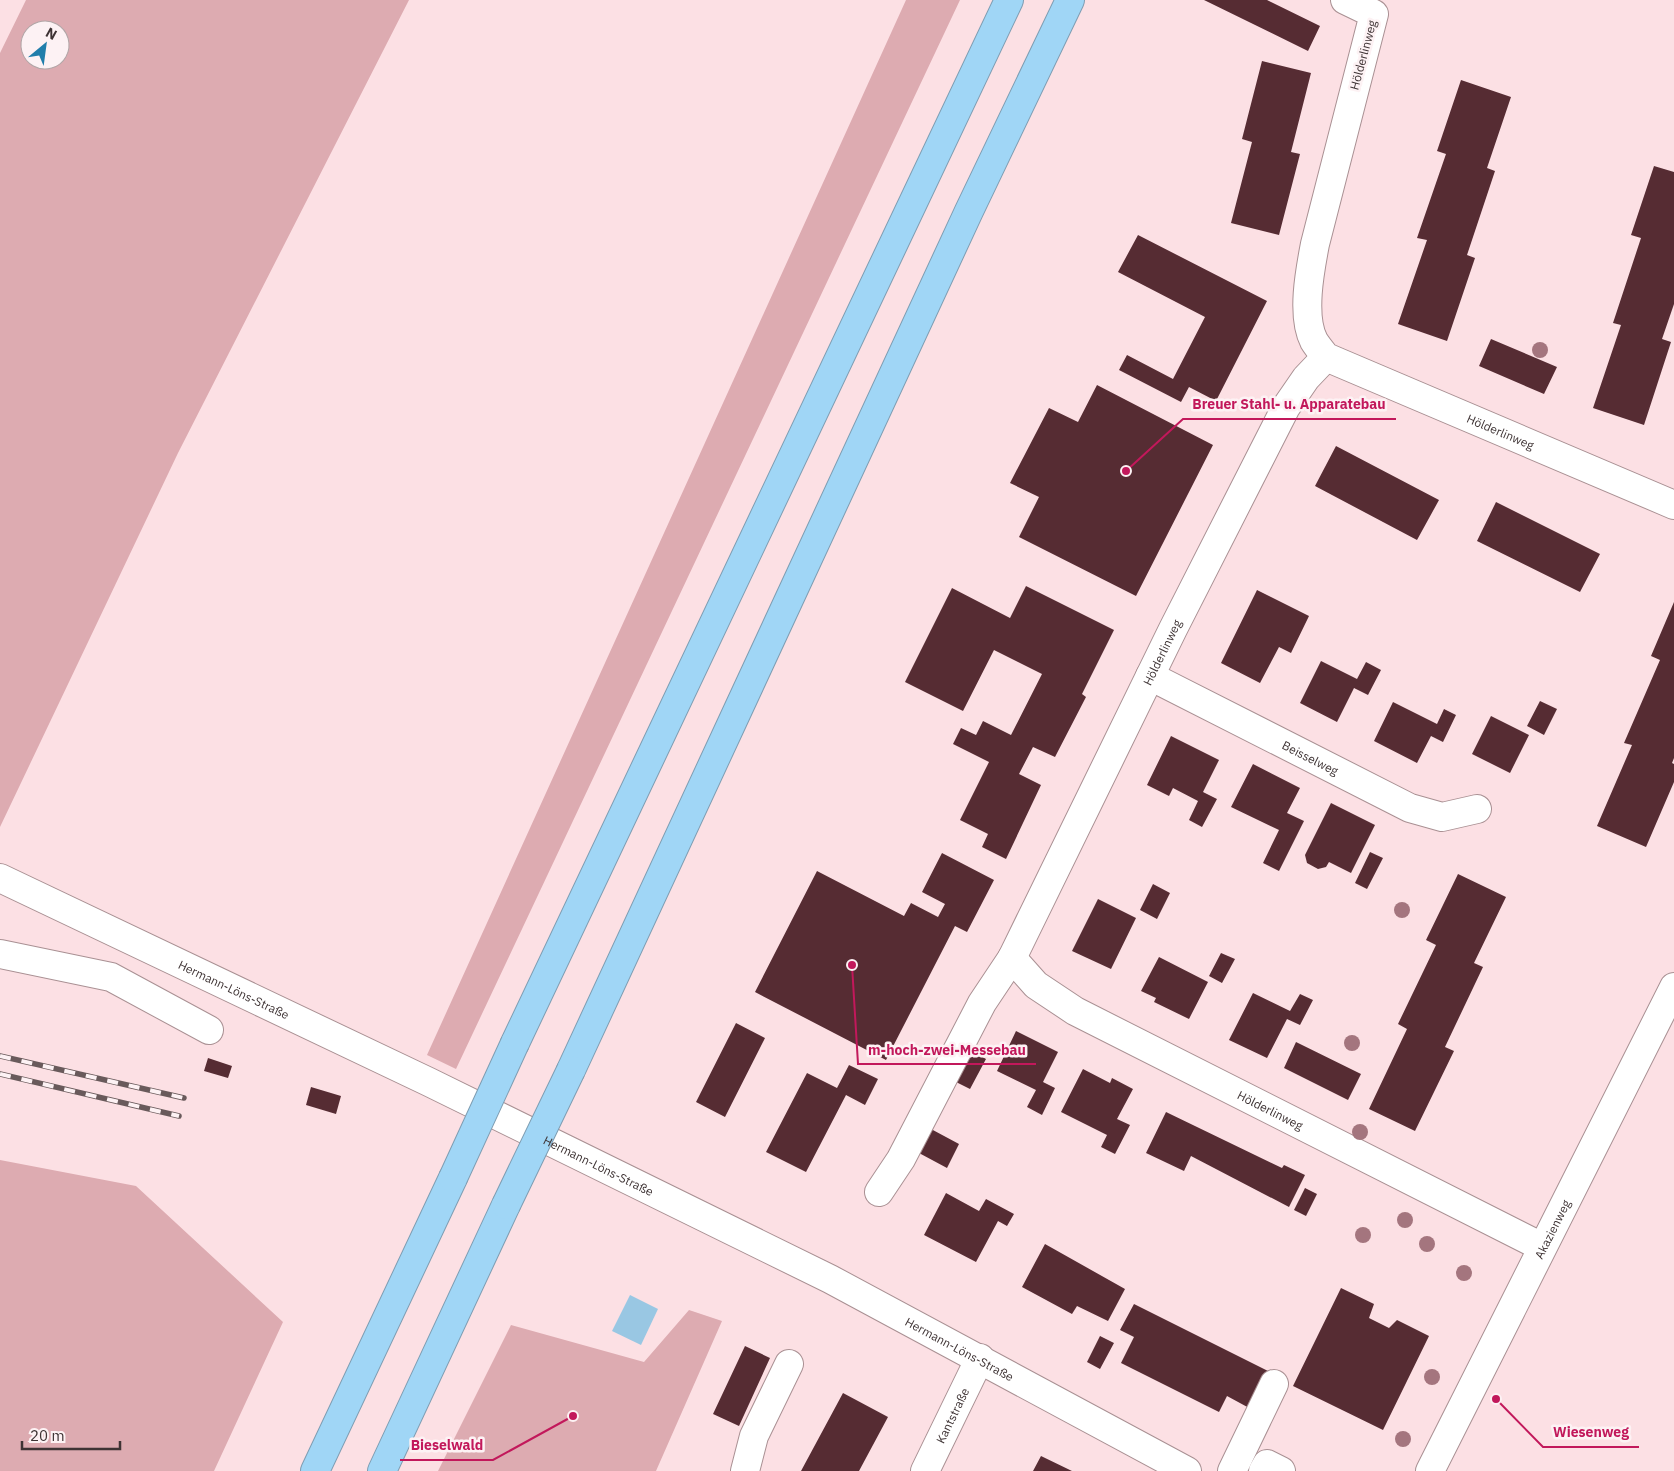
<svg xmlns="http://www.w3.org/2000/svg" width="1674" height="1471" font-family="'IBM Plex Sans',sans-serif">
	<style>
		.green { fill: #ddabb1; fill-rule: evenodd }
		.water { fill: #99c7e3 }
		.building { fill: #562c33 }
		.lines { fill: none; stroke-linecap: round; stroke-linejoin: round }
		.minor-casing { stroke: #a99093; stroke-width: 30 }
		.highway-casing { stroke: #7e9db2; stroke-width: 30 }
		.minor { stroke: #fff; stroke-width: 28 }
		.highway { stroke: #a0d6f6; stroke-width: 28 }
		.rail-casing { stroke: #695a5b; stroke-width: 5.5 }
		.rail { stroke: #fdf2f4; stroke-width: 4; stroke-dasharray: 11; stroke-linecap: butt }
		.highway-bridge-casing { stroke: #7e9db2; stroke-width: 30; stroke-linecap: butt }
		.highway-bridge { stroke: #a0d6f6; stroke-width: 28 }
		.tree { fill: #a4757e }
		.labels { text-anchor: middle; dominant-baseline: central; stroke-width: 5; stroke-linejoin: round; paint-order: stroke }
		.street-label { font-size: 12px; fill: #3e3334; stroke: #fdf2f4 }
		.leader { fill: none; stroke: #c2185b; stroke-width: 2 }
		.callout-dot { fill: #c2185b; stroke: #fdf2f4; stroke-width: 2 }
		.callout-label { font-size: 14px; text-anchor: middle; font-weight: bold; fill: #c2185b; stroke: #fdf2f4; stroke-width: 5; stroke-linejoin: round; paint-order: stroke }
	</style>
	<rect width="100%" height="100%" fill="#fce0e4"/>
	<path class="green" d="M26,0H409L178,453L0,827V53ZM30,30H60V60H30Z
		M906,0H960L456,1069L427,1055Z
		M0,1160L136,1186L283,1322L214,1471H0Z
		M689,1310L722,1321L656,1471H438L511,1325L644,1362Z"/>
	<path class="water" d="M630,1295L658,1309L641,1345L612,1331Z"/>
	<path class="building" d="M1204,0H1267L1320,26L1308,51Z
		M1262,61L1311,73L1291,152L1300,154L1279,235L1231,223L1252,142L1242,139Z
		M1461,80L1511,97L1487,168L1495,171L1467,255L1475,258L1447,341L1398,324L1427,240L1417,238L1446,154L1437,151Z
		M1654,166L1674,172V304L1662,339L1671,342L1644,425L1593,408L1621,325L1613,323L1641,238L1631,235Z
		M1138,235L1267,301L1216,401L1189,387L1181,402L1119,370L1127,355L1173,379L1205,317L1118,272Z
		M1491,339L1557,367L1544,394L1479,366Z
		M1097,385L1213,445L1136,596L1019,537L1039,497L1010,483L1049,408L1078,422Z
		M1336,446L1439,500L1417,540L1315,486Z
		M1496,502L1600,554L1580,592L1477,541Z
		M1026,586L1114,630L1082,694L1086,697L1055,757L1033,747L1019,774L1041,785L1006,859L982,847L988,834L960,820L989,762L953,744L961,728L976,735L983,721L1011,735L1042,674L994,650L963,711L905,682L952,588L1010,618Z
		M1257,590L1309,616L1291,653L1279,647L1260,683L1221,663Z
		M1674,602V758L1672,763L1674,764V782L1646,847L1597,826L1632,745L1624,743L1660,660L1651,656Z
		M1321,661L1357,679L1366,662L1381,670L1368,695L1354,688L1337,722L1300,703Z
		M1540,701L1557,709L1544,735L1527,726Z
		M1393,702L1437,724L1444,709L1456,715L1443,742L1431,736L1417,763L1374,741Z
		M1491,716L1529,735L1510,773L1472,754Z
		M1171,736L1219,760L1203,792L1217,799L1202,827L1189,820L1198,801L1173,788L1169,796L1147,785Z
		M1253,764L1300,788L1287,813L1304,821L1279,871L1263,863L1279,830L1231,807Z
		M1331,803L1375,825L1351,873L1329,862L1326,867L1318,869L1307,863L1305,855Z
		M1370,852L1383,858L1367,889L1355,883Z
		M942,853L994,880L967,932L955,926L886,1060L755,992L817,871L904,916L911,903L938,917L945,904L922,892Z
		M1458,874L1506,897L1474,963L1483,967L1445,1047L1454,1051L1415,1131L1369,1109L1407,1029L1398,1024L1436,945L1426,940Z
		M1153,884L1170,893L1157,919L1140,910Z
		M1098,899L1136,918L1111,969L1072,951Z
		M1221,953L1235,959L1222,983L1209,976Z
		M1159,957L1208,982L1189,1019L1154,1002L1156,998L1141,991Z
		M1253,993L1290,1011L1300,994L1313,1000L1300,1025L1287,1019L1267,1058L1229,1040Z
		M736,1023L765,1038L725,1117L696,1102Z
		M1016,1031L1058,1052L1043,1082L1055,1088L1042,1115L1027,1107L1036,1090L997,1071Z
		M1296,1042L1361,1074L1348,1100L1284,1068Z
		M970,1050L986,1059L970,1089L954,1081Z
		M208,1058L232,1066L228,1078L204,1071Z
		M849,1065L878,1079L865,1105L846,1095L806,1172L766,1152L807,1073L837,1088Z
		M1083,1069L1110,1083L1112,1078L1133,1089L1117,1119L1130,1125L1115,1154L1101,1147L1107,1135L1061,1112Z
		M311,1087L341,1096L336,1114L306,1105Z
		M1166,1112L1282,1168L1284,1165L1305,1175L1289,1207L1191,1156L1184,1171L1146,1153Z
		M931,1129L959,1144L947,1168L919,1153Z
		M1305,1188L1317,1194L1306,1216L1294,1210Z
		M946,1193L979,1211L986,1199L1014,1214L1007,1226L998,1221L976,1262L924,1235Z
		M1045,1244L1125,1289L1108,1321L1077,1306L1072,1314L1022,1287Z
		M1341,1288L1374,1304L1369,1318L1389,1328L1397,1320L1429,1336L1383,1430L1293,1386Z
		M1134,1304L1270,1372L1251,1409L1227,1396L1219,1412L1121,1363L1134,1337L1120,1330Z
		M1100,1336L1114,1343L1100,1369L1087,1362Z
		M745,1346L770,1358L739,1426L713,1414Z
		M843,1393L888,1417L859,1471H801Z
		M1041,1456L1072,1471H1033Z"/>
	<g class="lines">
		<defs>
			<g id="minor">
				<path id="s1" d="M1345,0L1374,14L1315,244C1310,270 1301,316 1314,341C1317,346 1322,352 1326,357L1674,505"/>
				<path id="s2" d="M1150,676L1410,808L1442,817L1477,809"/>
				<path id="s3" d="M0,878L429,1082L830,1279L1187,1471"/>
				<path d="M0,954L111,977L209,1030"/>
				<path id="s4" d="M1012,958L1036,985L1075,1011L1542,1247"/>
				<path id="s5" d="M879,1192L901,1159L982,1003L1012,958L1173,629L1286,407L1306,378L1326,357"/>
				<path d="M745,1471L754,1436L789,1364"/>
				<path id="s6" d="M925,1471L980,1358"/>
				<path d="M1232,1471L1274,1384"/>
				<path d="M1263,1471L1267,1464L1281,1471"/>
				<path id="s7" d="M1430,1471L1674,987"/>
			</g>
			<path id="highway" d="M515,1043L1009,0
				M571,1070L969,211L1070,0
				M315,1471L453,1178
				M382,1471L506,1205"/>
		</defs>
		<use href="#minor" class="minor-casing"/>
		<use href="#highway" class="highway-casing"/>
		<use href="#minor" class="minor"/>
		<use href="#highway" class="highway"/>
		<defs>
			<path id="rail" d="M0,1056L184,1098
				M0,1074L179,1116"/>
		</defs>
		<use href="#rail" class="rail-casing"/>
		<use href="#rail" class="rail"/>
		<defs>
			<path id="highway-bridge" d="M453,1178L515,1043
				M506,1205L571,1070"/>
		</defs>
		<use href="#highway-bridge" class="highway-bridge-casing"/>
		<use href="#highway-bridge" class="highway-bridge"/>
	</g>
	<g class="tree">
		<circle cx="1540" cy="350" r="8"/>
		<circle cx="1402" cy="910" r="8"/>
		<circle cx="1352" cy="1043" r="8"/>
		<circle cx="1360" cy="1132" r="8"/>
		<circle cx="1405" cy="1220" r="8"/>
		<circle cx="1363" cy="1235" r="8"/>
		<circle cx="1427" cy="1244" r="8"/>
		<circle cx="1464" cy="1273" r="8"/>
		<circle cx="1432" cy="1377" r="8"/>
		<circle cx="1403" cy="1439" r="8"/>
	</g>
	<g class="labels">
		<g class="street-label">
			<text transform="translate(1363 55) rotate(-75)">Hölderlinweg</text>
			<text stroke="none"><textPath href="#s1" startOffset="578">Hölderlinweg</textPath></text>
			<text stroke="none"><textPath href="#s5" startOffset="610">Hölderlinweg</textPath></text>
			<text stroke="none"><textPath href="#s2" startOffset="180">Beisselweg</textPath></text>
			<text stroke="none"><textPath href="#s3" startOffset="259">Hermann-Löns-Straße</textPath></text>
			<text stroke="none"><textPath href="#s4" startOffset="302">Hölderlinweg</textPath></text>
			<text stroke="none"><textPath href="#s3" startOffset="664">Hermann-Löns-Straße</textPath></text>
			<text stroke="none"><textPath href="#s7" startOffset="271">Akazienweg</textPath></text>
			<text stroke="none"><textPath href="#s3" startOffset="1069">Hermann-Löns-Straße</textPath></text>
			<text stroke="none"><textPath href="#s6" startOffset="62">Kantstraße</textPath></text>
		</g>
	</g>
	<path class="leader" d="M1126 471L1183 419H1396M852 965L858 1064H1036M1496 1399L1543 1447H1639M573 1416L493 1460H400"/>
	<g class="callout-dot">
		<circle cx="1126" cy="471" r="5"/>
		<circle cx="852" cy="965" r="5"/>
		<circle cx="1496" cy="1399" r="5"/>
		<circle cx="573" cy="1416" r="5"/>
	</g>
	<g class="callout-label">
		<text x="1289" y="409">Breuer Stahl- u. Apparatebau</text>
		<text x="947" y="1055">m-hoch-zwei-Messebau</text>
		<text x="1591" y="1437">Wiesenweg</text>
		<text x="447" y="1450">Bieselwald</text>
	</g>
	<g transform="translate(45 45) rotate(29)"><circle r="24" fill="#fdf2f4" stroke="#b1a6a7"/>
	<path d="M0-4L9 19L0 12L-9 19Z" fill="#217eab"/>
	<text y="-8" font-size="14" font-weight="bold" text-anchor="middle" fill="#3e3334">N</text>
	</g>
	<path d="M22 1441v8h98v-8" fill="none" stroke="#3e3334" stroke-width="2.5"/>
	<text x="30" y="1441" font-size="15" fill="#3e3334" stroke="#fdf2f4" stroke-width="4" paint-order="stroke">20 m</text>
</svg>
